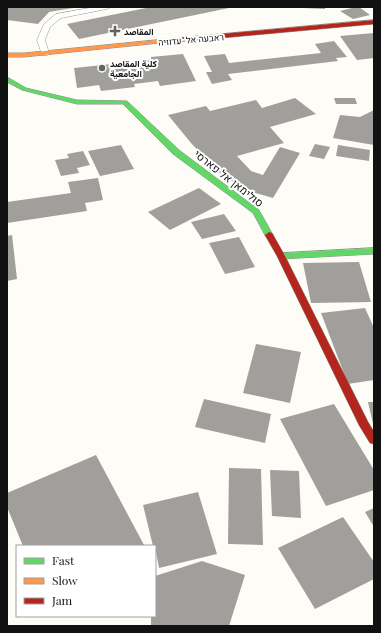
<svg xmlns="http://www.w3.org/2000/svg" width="381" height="633" font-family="'Playfair Display',Vazirmatn,Heebo,serif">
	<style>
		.building { fill: #a19f9c }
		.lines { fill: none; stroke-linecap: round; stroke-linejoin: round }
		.lane-casing { stroke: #979795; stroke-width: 1 }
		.fast-casing { stroke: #8e8d8b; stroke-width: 1 }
		.slow-casing { stroke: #8e8d8b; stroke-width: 1 }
		.jam-casing { stroke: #8e8d8b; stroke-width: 1 }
		.lane { fill: #fffffe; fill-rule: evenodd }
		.fast { fill: #63d668; fill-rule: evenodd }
		.slow { fill: #ff974d; fill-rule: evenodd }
		.jam { fill: #b3261e; fill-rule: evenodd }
		.poi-dot { fill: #646362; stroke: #fff; stroke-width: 1.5 }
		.labels { text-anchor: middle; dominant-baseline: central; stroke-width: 4; stroke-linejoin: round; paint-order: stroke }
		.far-poi-label { font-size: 9px; font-weight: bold; fill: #111; stroke: #fff; text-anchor: start }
		.far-street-label { font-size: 9px; fill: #111; stroke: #fff }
		.street-label { font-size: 11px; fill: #111; stroke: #fff }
	</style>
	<rect width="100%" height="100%" fill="#fdfcf7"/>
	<path class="building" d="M8,7H73V8L49,12L38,24L7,20Z
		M151,7L229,8L79,39L67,24Z
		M303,7H325V9L303,8Z
		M356,7H359L370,15L353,19L340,11Z
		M374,33V58L357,60L340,36Z
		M334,41L347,57L336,58L338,61L228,74L232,80L212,84L206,72H212L204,56L225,54L229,63L321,53L315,44Z
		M183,54L196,81L160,86L158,81L134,84L135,87L101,91L99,85L77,88L74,68L151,60V57Z
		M295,98L316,114L270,127L284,143L237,156L251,171L263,175L280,147L300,153L273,198L245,190L217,171L191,143L168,115L206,106L210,111L256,100L262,108Z
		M334,98H355L357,104H336Z
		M374,110V145L333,138L340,115L360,117Z
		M315,144L330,147L324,159L309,156Z
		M121,145L134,169L100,176L88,151Z
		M338,145L370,150L369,161L336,156Z
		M83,151L90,165L77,168L79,173L61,176L55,160L69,158L67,154Z
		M98,178L103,200L85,203L87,211L7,223V202L71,193L68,182Z
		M199,188L221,204L170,230L148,212Z
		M224,214L236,231L202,239L191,222Z
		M12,235L17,279L7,281V236Z
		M239,237L255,267L225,274L209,243Z
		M359,262L371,302L311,303L303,263Z
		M365,308L374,328V380L348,384L321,313Z
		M256,344L301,352L290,403L243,393Z
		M204,399L271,414L265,443L195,427Z
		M368,402H374V424H373Z
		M334,404L374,470V490L326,506L280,419Z
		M96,455L144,545L23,546L7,507V493Z
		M229,468L261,469L263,545L228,544Z
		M270,470L299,471L301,518L272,516Z
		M198,492L217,554L159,568L155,546H153L143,505Z
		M374,508V527L365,512Z
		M343,517L374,562V579L315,609L278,548Z
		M202,561L245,575L229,626H151V616H155V576Z"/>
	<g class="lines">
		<defs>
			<path id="lane" d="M95,7H111L107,9L61,18L50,27L45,40L49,53L48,55H42L37,40L44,24L56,14Z"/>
			<path id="fast" d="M7,77L26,88L77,100L127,101L179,150L259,210L273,235L269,238L266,237L253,213L173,154L123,104H77L22,90L7,82Z
				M374,248V254L281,259L277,256L281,253Z"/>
			<path id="slow" d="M167,39L170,41L169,42L24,57H7V53H24Z"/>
			<path id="jam" d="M374,20V24L167,43L164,41L167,39Z
				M269,232L272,233L285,256L368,422L374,432V444L370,443L359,425L277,256L265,235Z"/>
		</defs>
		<use href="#lane" class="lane-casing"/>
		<use href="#fast" class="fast-casing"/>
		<use href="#slow" class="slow-casing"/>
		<use href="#jam" class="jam-casing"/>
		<use href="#lane" class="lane"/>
		<use href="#fast" class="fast"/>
		<use href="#slow" class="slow"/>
		<use href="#jam" class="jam"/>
	</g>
	<g class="poi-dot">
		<path d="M113 25h4v4h4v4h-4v4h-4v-4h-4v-4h4z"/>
		<circle cx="102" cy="68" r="4"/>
	</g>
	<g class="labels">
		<g class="far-poi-label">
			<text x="124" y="31">المقاصد</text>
			<text x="110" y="63">كلية المقاصد<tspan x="110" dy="10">الجامعية</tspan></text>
		</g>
		<g class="far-street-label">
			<text transform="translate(191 39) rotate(-5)">ראבעה אל-עדוויה</text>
		</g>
		<g class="street-label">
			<text transform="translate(229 178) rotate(38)">סולימאן אל פארסי</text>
		</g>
	</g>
	<rect width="381" height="633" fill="none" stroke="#111111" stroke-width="16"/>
	<rect x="16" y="545" width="140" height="72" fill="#ffffff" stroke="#a0a0a0"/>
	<rect x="24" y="558" width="20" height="6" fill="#63d668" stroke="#a0a0a0"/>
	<text x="52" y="565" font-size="12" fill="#111111">Fast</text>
	<rect x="24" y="578" width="20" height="6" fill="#ff974d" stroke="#a0a0a0"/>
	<text x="52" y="585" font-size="12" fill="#111111">Slow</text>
	<rect x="24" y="598" width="20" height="6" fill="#b3261e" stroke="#a0a0a0"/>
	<text x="52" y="605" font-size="12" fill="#111111">Jam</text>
</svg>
